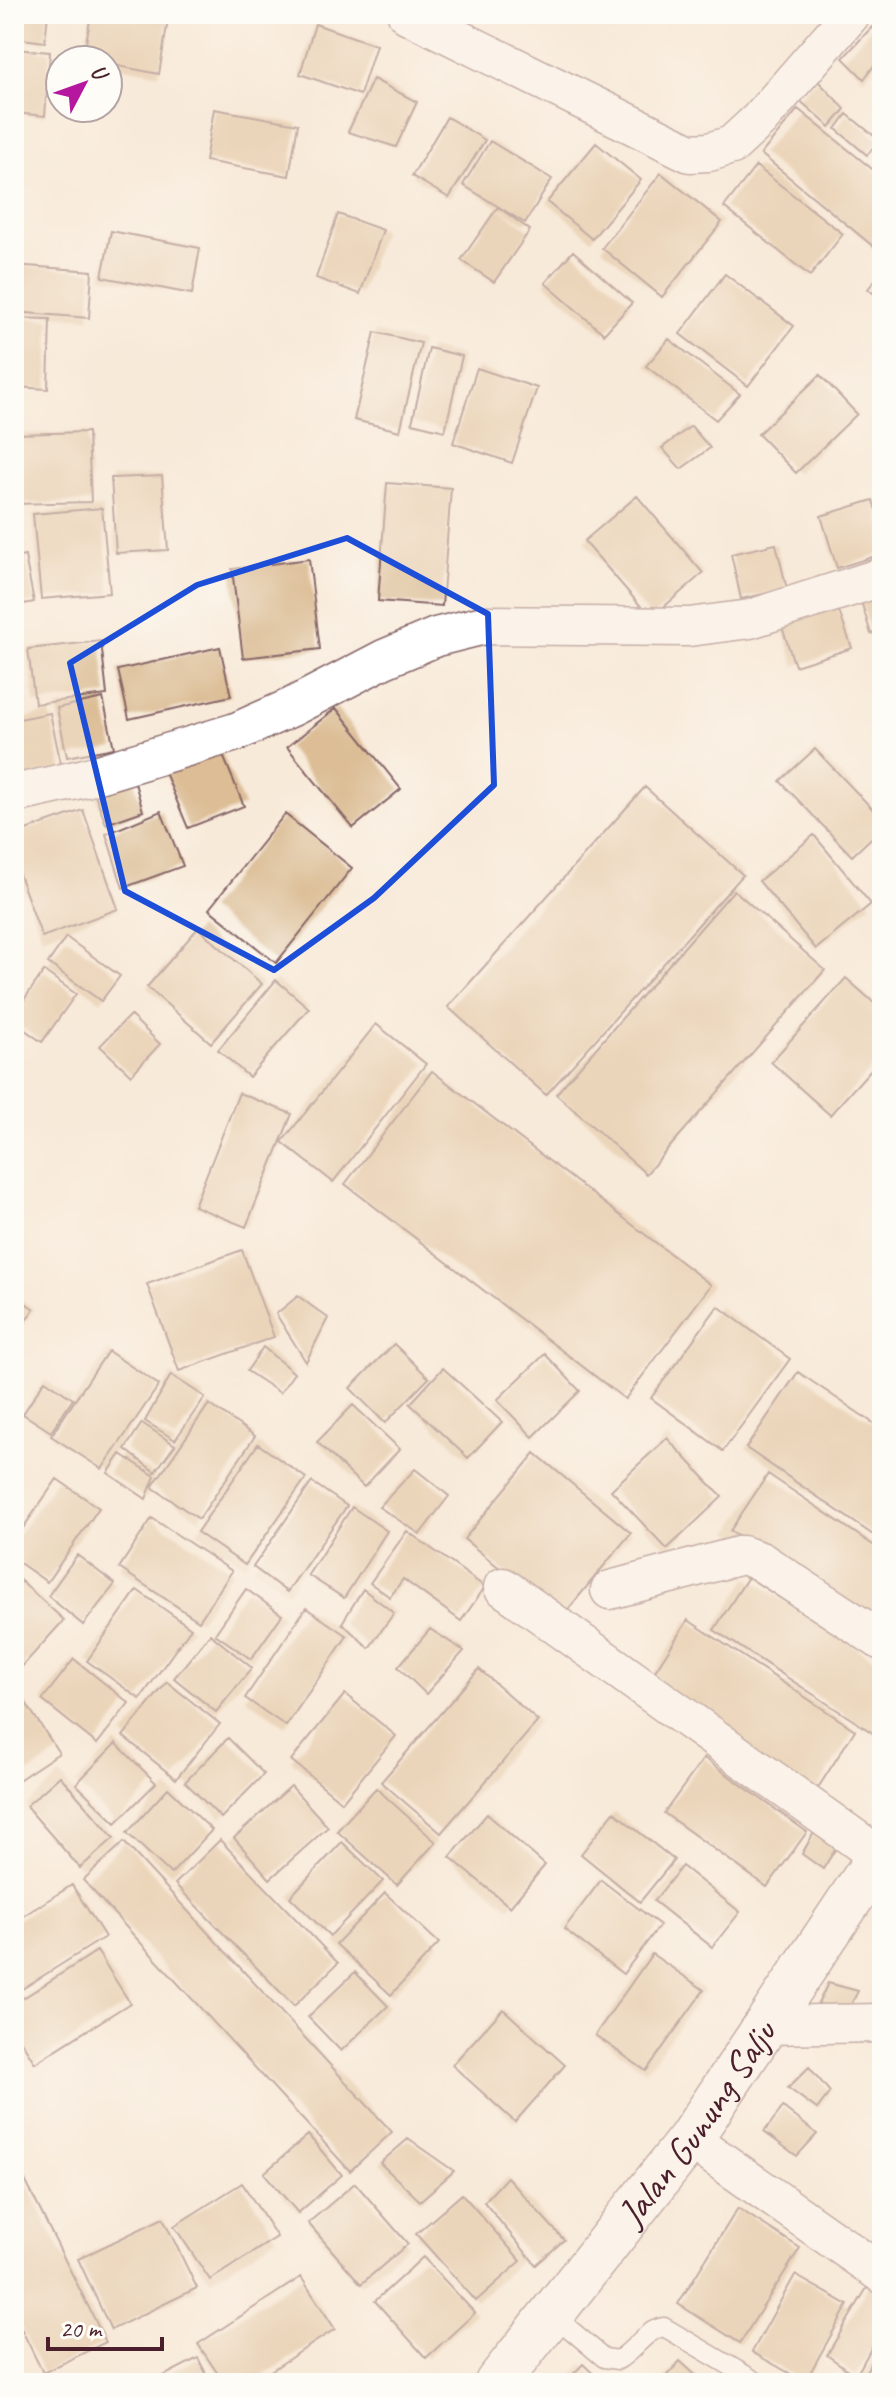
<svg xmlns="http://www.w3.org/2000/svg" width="896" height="2397" font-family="Caveat,sans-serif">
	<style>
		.building { fill: #dcbd95 }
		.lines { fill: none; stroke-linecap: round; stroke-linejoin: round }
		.lane-casing { stroke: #876668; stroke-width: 21 }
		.street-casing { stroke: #876668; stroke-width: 41 }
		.primary-casing { stroke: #876668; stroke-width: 47 }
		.lane { stroke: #fff; stroke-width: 18 }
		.street { stroke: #fff; stroke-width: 38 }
		.primary { stroke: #fff; stroke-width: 44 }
		.marked { fill: none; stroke: #1d4ed8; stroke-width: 6; stroke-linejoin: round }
		.labels { text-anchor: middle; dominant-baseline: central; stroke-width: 6; stroke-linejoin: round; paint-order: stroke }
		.street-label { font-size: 38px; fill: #4a1f2b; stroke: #fdfcf7 }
	</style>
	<rect width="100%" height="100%" fill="#fdfcf7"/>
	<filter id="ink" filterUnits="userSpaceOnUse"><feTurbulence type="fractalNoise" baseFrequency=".0125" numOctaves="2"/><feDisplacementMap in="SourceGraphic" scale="16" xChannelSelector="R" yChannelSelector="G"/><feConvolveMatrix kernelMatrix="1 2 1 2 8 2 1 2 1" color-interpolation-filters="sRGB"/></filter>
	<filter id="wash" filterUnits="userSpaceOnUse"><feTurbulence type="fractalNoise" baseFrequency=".006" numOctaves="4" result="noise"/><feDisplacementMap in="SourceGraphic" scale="32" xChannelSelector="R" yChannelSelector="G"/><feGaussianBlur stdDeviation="1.8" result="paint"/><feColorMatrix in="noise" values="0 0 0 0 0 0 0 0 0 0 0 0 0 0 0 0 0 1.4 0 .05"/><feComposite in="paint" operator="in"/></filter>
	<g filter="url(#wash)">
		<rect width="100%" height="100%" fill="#f8ead9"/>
		<g id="blocks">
			<path class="building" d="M14,14H48L45,42L14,38Z
				M91,14H169L159,74L108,64V60H83Z
				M315,24L376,45L360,95L300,74Z
				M872,27L882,38V55L864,79L843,58Z
				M14,49L50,52L45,116L14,113Z
				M373,79L417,102L396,147L348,132Z
				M816,79L845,109L830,127L797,98Z
				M214,109L298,124L289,176L205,161Z
				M798,109L882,177V237L874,247L761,154Z
				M847,114L879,140L867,155L836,129Z
				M447,117L485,140L449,198L412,176Z
				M490,141L552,179L525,223L463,185Z
				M596,143L641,180L592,239L547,202Z
				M756,166L843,234L810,276L724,207Z
				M661,173L722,222L662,297L602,248Z
				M498,207L530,230L494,282L461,260Z
				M338,214L383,230L360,294L316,278Z
				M111,231L200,248L192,294L102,277Z
				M573,251L632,303L604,334L545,283Z
				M14,265L92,271L89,318L14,312Z
				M882,271V300L868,289Z
				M725,274L794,326L748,386L680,334Z
				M14,318L50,319L48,389L14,387Z
				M375,332L421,343L400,431L354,420Z
				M669,339L740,394L716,420L646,366Z
				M429,348L462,356L445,431L412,423Z
				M477,368L537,388L512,463L453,443Z
				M820,375L857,414L796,473L758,434Z
				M691,426L710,448L681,469L662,448Z
				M88,432L91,502L14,504V434Z
				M162,476L168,550L116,553L111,478Z
				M387,483L451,488L442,606L378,601Z
				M637,496L703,573L651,618L584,541Z
				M873,500L882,528V554L837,568L821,516Z
				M102,508L110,593L41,599L33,514Z
				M776,544L787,589L741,599L731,554Z
				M25,556L34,602L14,606V558Z
				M309,559L320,649L243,658L232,569Z
				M882,584V631L871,634L858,591Z
				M836,603L852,648L795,666L780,621Z
				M101,641L107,695L35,704L28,649Z
				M220,647L231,696L129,719L118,670Z
				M103,698L114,748L67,757L57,708Z
				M336,708L401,789L353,828L287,747Z
				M50,713L62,769L18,778L14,762V720Z
				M220,748L244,806L188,828L164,770Z
				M815,749L882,819V828L852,856L780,781Z
				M131,769L143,811L106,824L92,786Z
				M645,787L743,875L546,1095L448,1007Z
				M83,810L118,909L42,937L14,861V834Z
				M161,811L183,866L123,888L106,834Z
				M285,814L352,868L276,963L209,909Z
				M814,835L871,904L816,949L759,881Z
				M734,890L825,970L646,1174L556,1094Z
				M198,928L262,984L211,1043L147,987Z
				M66,937L120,976L101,1001L48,963Z
				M44,971L76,994L42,1042L14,1022V1014Z
				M846,978L882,1010V1057L830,1115L771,1062Z
				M276,980L309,1008L249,1077L218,1050Z
				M130,1015L160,1044L131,1075L100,1046Z
				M376,1024L426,1064L333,1182L282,1142Z
				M432,1071L711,1285L625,1399L345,1184Z
				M239,1093L292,1114L246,1227L194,1206Z
				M242,1250L274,1337L179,1371L147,1284Z
				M14,1295L34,1309L14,1337Z
				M298,1296L328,1318L306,1362L276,1314Z
				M718,1306L790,1359L723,1451L651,1398Z
				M394,1344L429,1378L385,1423L350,1388Z
				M263,1347L294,1373L280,1393L247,1371Z
				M108,1351L159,1385L102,1469L51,1436Z
				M545,1354L580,1391L533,1437L497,1400Z
				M443,1368L502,1422L468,1458L410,1404Z
				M798,1372L882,1429V1541L746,1448Z
				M171,1375L205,1397L175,1440L145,1421Z
				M45,1380L73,1399L51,1432L23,1414Z
				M209,1404L255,1436L199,1519L152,1487Z
				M353,1405L400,1449L364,1487L317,1442Z
				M142,1423L175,1445L155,1472L125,1449Z
				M667,1438L722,1497L667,1549L611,1490Z
				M258,1444L306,1478L245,1565L197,1532Z
				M535,1453L631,1533L561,1618L464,1539Z
				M121,1454L155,1476L146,1499L108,1473Z
				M415,1469L449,1496L420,1534L379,1507Z
				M768,1474L882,1551V1633L730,1531Z
				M57,1479L99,1508L47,1582L14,1559V1541Z
				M312,1482L347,1506L287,1592L253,1567Z
				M352,1507L387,1531L344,1598L308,1575Z
				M152,1518L232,1571L199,1621L119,1568Z
				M407,1531L485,1587L461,1621L403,1579L390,1597L370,1583Z
				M77,1555L115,1584L83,1625L48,1596Z
				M14,1575L64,1620L19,1670L14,1666Z
				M748,1577L882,1664V1739L714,1630Z
				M246,1589L282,1615L251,1659L215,1634Z
				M363,1589L394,1613L369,1648L342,1623Z
				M137,1590L191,1628L140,1699L87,1661Z
				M306,1608L347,1636L286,1726L245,1698Z
				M688,1620L855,1730L814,1794L646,1685Z
				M430,1629L464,1651L426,1694L398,1667Z
				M210,1634L252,1668L216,1712L174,1678Z
				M74,1659L129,1703L97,1744L42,1700Z
				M479,1669L538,1721L441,1833L381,1782Z
				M167,1682L220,1724L176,1779L123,1736Z
				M14,1685L59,1753L14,1783Z
				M345,1694L396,1736L342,1802L291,1760Z
				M228,1738L264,1774L221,1818L185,1782Z
				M116,1743L156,1783L116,1823L76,1784Z
				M704,1758L807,1832L767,1887L664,1813Z
				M60,1776L114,1838L80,1868L26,1806Z
				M291,1786L328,1827L270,1879L234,1838Z
				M168,1788L212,1830L171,1874L127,1833Z
				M376,1788L436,1842L397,1885L337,1831Z
				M614,1812L674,1860L640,1902L581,1854Z
				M487,1814L545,1865L510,1907L450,1857Z
				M816,1829L839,1843L823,1869L802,1854Z
				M220,1840L338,1963L294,2006L175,1884Z
				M124,1842L392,2132L350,2171L83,1880Z
				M342,1842L383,1881L330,1936L290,1897Z
				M682,1866L740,1912L712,1947L654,1901Z
				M601,1880L660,1925L623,1974L564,1929Z
				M72,1885L105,1937L14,1994V1922Z
				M385,1893L439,1943L391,1995L336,1944Z
				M97,1951L130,2003L35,2063L14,2030V2004Z
				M652,1954L704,1990L646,2071L595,2035Z
				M355,1972L388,2006L341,2051L308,2017Z
				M828,1983L858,1991L847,2013L817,2006Z
				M503,2009L565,2065L515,2122L452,2065Z
				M809,2067L830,2092L817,2109L788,2088Z
				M783,2107L817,2134L797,2156L764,2132Z
				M308,2135L342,2175L298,2213L264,2173Z
				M408,2139L454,2171L420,2201L380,2163Z
				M14,2158L106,2342L43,2373L14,2314Z
				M507,2177L564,2240L536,2265L484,2202Z
				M242,2183L277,2237L210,2280L174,2226Z
				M355,2183L408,2244L361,2284L308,2223Z
				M462,2194L521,2261L476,2301L416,2234Z
				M738,2208L800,2248L740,2343L678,2304Z
				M163,2218L197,2288L111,2330L78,2259Z
				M423,2257L475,2313L426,2358L375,2301Z
				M795,2275L848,2305L805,2382L752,2352Z
				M301,2277L335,2329L252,2383H224L198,2344Z
				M871,2281L882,2287V2328L856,2376L827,2355Z
				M879,2349L882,2352V2383H867L861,2380Z
				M198,2358L211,2383H150Z
				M680,2361L704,2383H660Z
				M583,2364L603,2383H565Z"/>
		</g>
	</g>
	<g filter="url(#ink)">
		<use href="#blocks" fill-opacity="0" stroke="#876668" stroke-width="2"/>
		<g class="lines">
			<defs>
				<path id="lane" d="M552,2314L604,2358L618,2360C634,2351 646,2329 664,2327L759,2383"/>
				<path id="street" d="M407,14L690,153L709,152L732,145L759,120L851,14
					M14,794L85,778L236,732L292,707L384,659L436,637L484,625L689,627L750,619L882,577
					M503,1587L879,1856
					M610,1590L742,1555L760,1561L882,1641
					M765,2025L882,2023
					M690,2139L882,2274"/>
				<g id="primary">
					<path id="s1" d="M497,2383L690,2139L882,1852"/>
				</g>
			</defs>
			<use href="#lane" class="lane-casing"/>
			<use href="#street" class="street-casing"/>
			<use href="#primary" class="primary-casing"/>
			<use href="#lane" class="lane"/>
			<use href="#street" class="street"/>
			<use href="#primary" class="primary"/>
		</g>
	</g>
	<path d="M0 0H896V2397H0ZM347,538L488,614L494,785L374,898L274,970L125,891L70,663L197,585Z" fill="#f8ead9" fill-opacity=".55" fill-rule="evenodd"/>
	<path class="marked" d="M347,538L488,614L494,785L374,898L274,970L125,891L70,663L197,585Z"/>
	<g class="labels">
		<g class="street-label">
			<text stroke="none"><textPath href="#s1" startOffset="328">Jalan Gunung Salju</textPath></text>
		</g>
	</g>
	<rect width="896" height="2397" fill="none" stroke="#fdfcf7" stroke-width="48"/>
	<g transform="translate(84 84) rotate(49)"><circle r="38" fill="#fdfcf7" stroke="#b5a4a5" stroke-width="2"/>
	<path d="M0-6L14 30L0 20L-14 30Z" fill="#b5179e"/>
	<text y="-12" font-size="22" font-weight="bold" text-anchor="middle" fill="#4a1f2b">U</text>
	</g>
	<path d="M48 2337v12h114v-12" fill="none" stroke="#4a1f2b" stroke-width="4"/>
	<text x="60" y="2337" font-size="24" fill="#4a1f2b" stroke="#fdfcf7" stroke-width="6" paint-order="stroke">20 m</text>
</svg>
